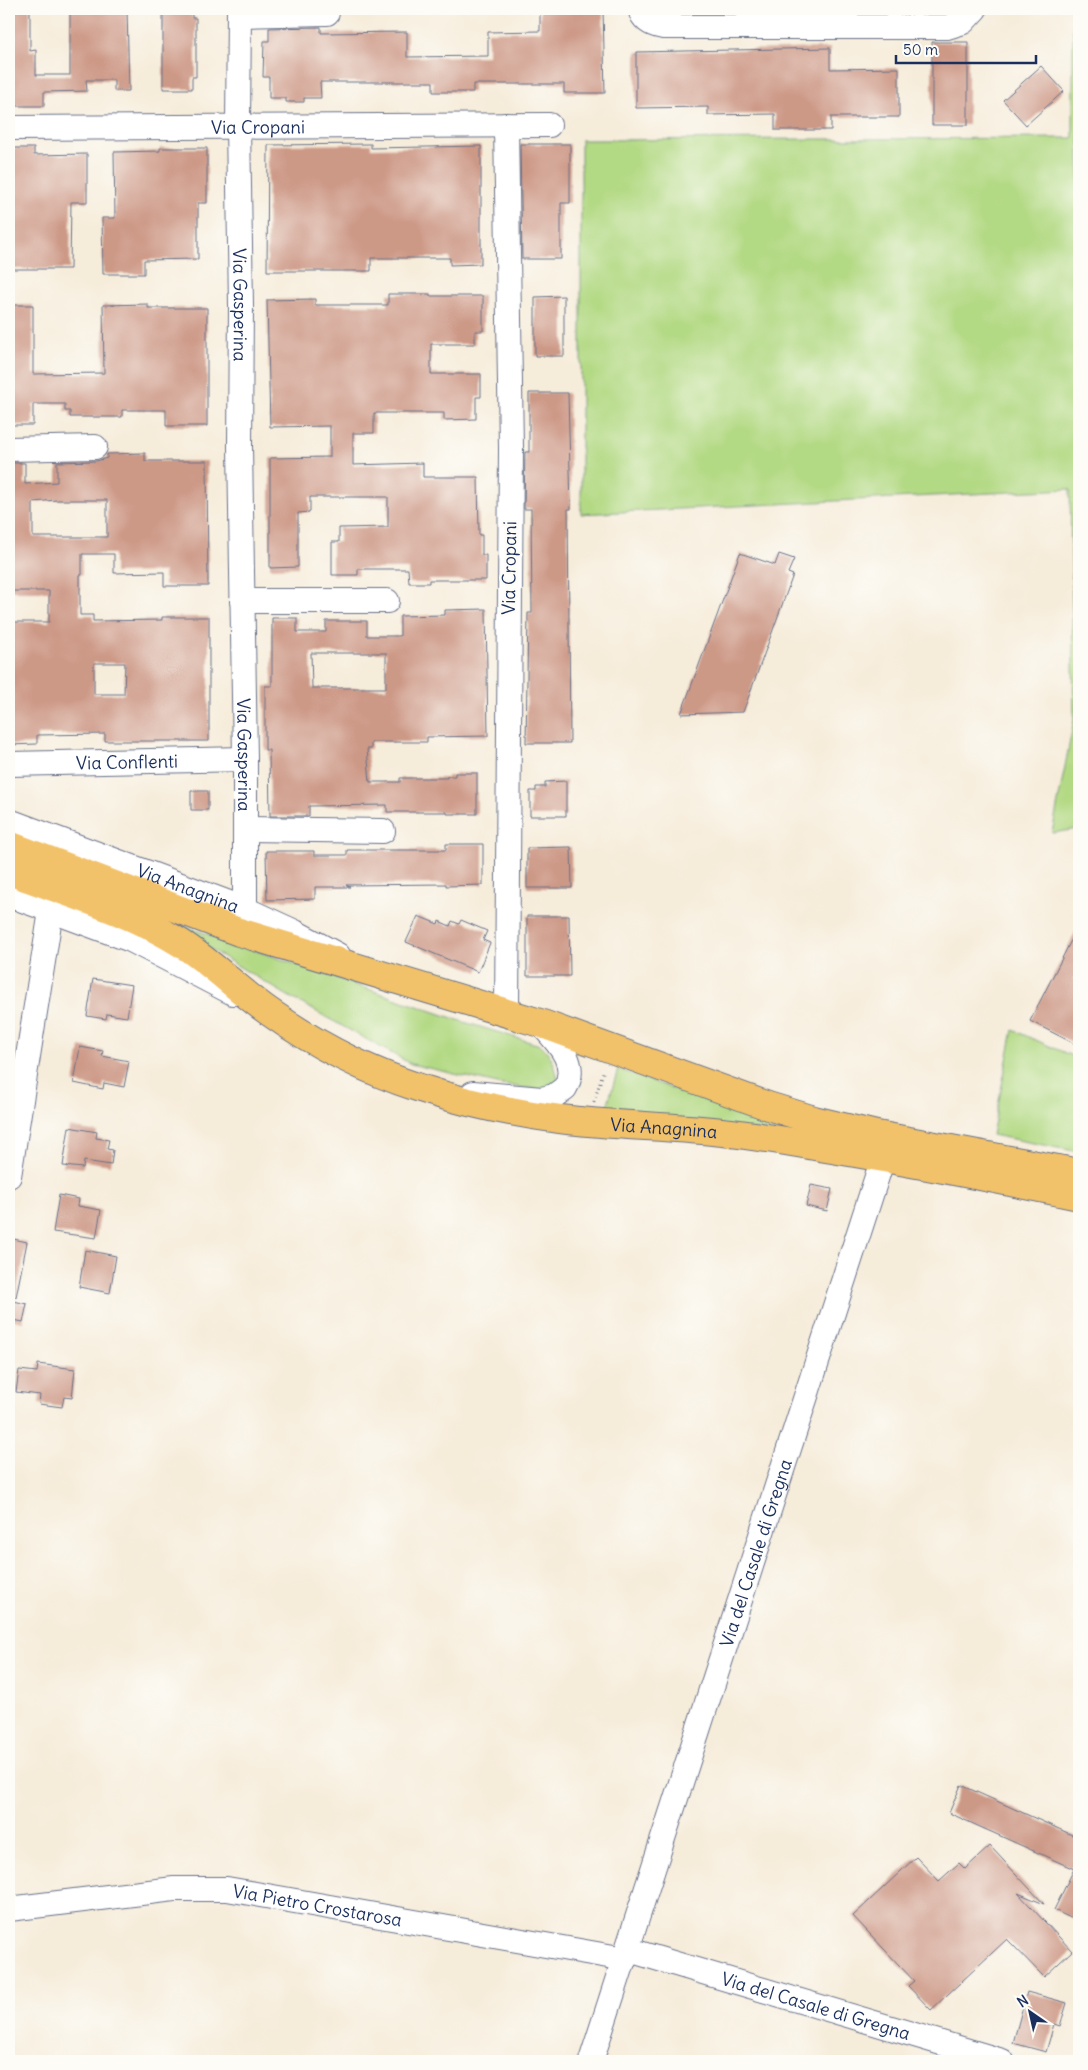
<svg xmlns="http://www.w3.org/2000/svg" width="1088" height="2070" font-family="Delius,sans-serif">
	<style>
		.green { fill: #b2d983; stroke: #668470 }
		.building { fill: #cd9987; fill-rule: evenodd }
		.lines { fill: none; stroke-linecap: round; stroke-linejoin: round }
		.minor-casing { stroke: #687189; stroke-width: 26 }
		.major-casing { stroke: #687189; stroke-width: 30 }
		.path { stroke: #687189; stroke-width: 3; stroke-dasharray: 1 4; stroke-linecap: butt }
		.minor { stroke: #fff; stroke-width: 24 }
		.major { stroke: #f2c26a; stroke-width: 28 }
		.labels { text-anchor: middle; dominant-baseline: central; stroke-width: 5; stroke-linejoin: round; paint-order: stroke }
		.street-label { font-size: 18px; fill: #1b2f5e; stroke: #fdfcf7 }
	</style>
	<rect width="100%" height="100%" fill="#fdfcf7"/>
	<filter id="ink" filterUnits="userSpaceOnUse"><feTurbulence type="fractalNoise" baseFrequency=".02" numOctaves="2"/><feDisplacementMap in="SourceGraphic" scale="10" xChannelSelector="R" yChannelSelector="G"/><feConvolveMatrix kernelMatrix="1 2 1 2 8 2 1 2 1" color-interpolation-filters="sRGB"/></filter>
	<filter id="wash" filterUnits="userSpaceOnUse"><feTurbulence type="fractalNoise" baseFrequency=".0096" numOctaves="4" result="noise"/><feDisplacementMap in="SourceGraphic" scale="20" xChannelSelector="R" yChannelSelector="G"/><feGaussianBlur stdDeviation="1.12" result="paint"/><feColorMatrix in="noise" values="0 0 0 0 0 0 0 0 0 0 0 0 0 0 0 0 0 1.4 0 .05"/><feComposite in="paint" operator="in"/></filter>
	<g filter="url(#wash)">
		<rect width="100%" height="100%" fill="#f6ecda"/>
		<path class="green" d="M1073,9H1079V829L1052,833L1074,720L1070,489L581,514V140L1073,138Z
			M155,916L464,1022L540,1045C553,1055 555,1066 558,1081L545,1090L502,1085L411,1064L288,996Z
			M1013,1030L1079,1059V1152L992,1135Z
			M618,1069L802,1135L605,1113Z"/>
		<g id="blocks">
			<path class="building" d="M9,9H30V51L36,50V75H70V9H127L129,91H114V80H86L87,91L44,92V106H9Z
				M163,9H192V18H196V77H192V89H163Z
				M540,9H603L605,93H564V84H473V92H433V82H320L321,98H304V102H286V98H269V77H263L264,41H269V28L321,27V33L407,32V57L488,56V32L540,31Z
				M932,42H968V125H932Z
				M830,48V69L899,68V117H831V130H775V114L708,115V107L636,108V52Z
				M1041,66L1064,91L1026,125L1003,100Z
				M371,144V148L481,146V264L450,265V258H371V271H267L268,145Z
				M520,144H570V203H561V259H522Z
				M9,148H34V155L87,154V202H71L70,269H9Z
				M160,148H207V203H198V259L144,260V274H103L102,218H115L114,152L160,151Z
				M388,294H430V296H483V331H475V344H431V374H481V397H476V419L444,420V413H374V433H353V465L423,463V477H478L479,535H482V555H486V580H429V583H409L408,569H358V575H332V542H339V528L388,527V497H310V512L298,513V567L270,568V458L330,457V426L270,427L267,300L315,299V305H388Z
				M564,296V356H535V297Z
				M148,304V308H207V426H166V410H122V417H70V411H65V404H33V425H9V305H33V374L104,373L103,305Z
				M529,393H568L571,509H568L570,743H526L528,613H532L531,509H524L525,452H529Z
				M145,453V461H207L208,586H164V572L114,573V554H82V575H80V615H93V621L162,620V617H209V741H105V734L37,735V744L9,745V622H49V591H9V463H25V484L57,482V462L96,461L107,458V454ZM57,500H107V537H33V502ZM94,663H125L124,694H94Z
				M740,553L775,565L779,554L794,559L788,573L793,575L743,712L681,714Z
				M486,609L488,736L427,737V742H371V749H367L370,782H400V778H447V776H455V773H477V814H447V812H387V805L309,806V816H270L269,750H265V686H272V618H297V632H326V621H367V636H400V616L445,615V610ZM311,653H386V688H312Z
				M566,781V816H530V791H536V787H545V782Z
				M191,791H208V810H191Z
				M446,844H483V885L446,886V884L346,885L350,887H315V899L267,900L266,851H314V855H347V850H446Z
				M571,847L572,888H527V848Z
				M418,916L438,924L439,921L450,926L452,921L459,924L461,920L487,931L483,940L490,943L478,972L406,942Z
				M527,916H569L570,976H527Z
				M1079,925V968L1073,980L1079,983V1046L1030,1021Z
				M93,979L132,985L127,1017L107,1014L106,1019L87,1016Z
				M80,1047L103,1051L102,1056L129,1061L124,1087L104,1083L103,1089L74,1083Z
				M69,1127L97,1132L96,1138L109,1140L107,1149L113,1150L111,1165L84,1161L83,1168L63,1166Z
				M811,1185L832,1189L827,1211L806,1206Z
				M59,1195L79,1199L78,1206L101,1210L96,1238L53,1232Z
				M9,1238L27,1242L16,1297L9,1296Z
				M85,1250L116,1256L110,1293L79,1287Z
				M9,1300L27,1304L23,1322L9,1319Z
				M38,1364L75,1369L72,1398L64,1397L62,1407L39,1404L40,1395L16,1392L19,1370L37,1372Z
				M961,1785L1079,1838V1922L1054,1910L1074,1869L949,1813Z
				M990,1846L1044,1904L1018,1893L1072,1951L1044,1977L1007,1939L931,2010L908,1986L914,1981L853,1916L916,1857L939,1881L959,1863L965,1869Z
				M1027,1992L1067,2003L1060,2026L1054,2024L1046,2052L1013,2043Z"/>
		</g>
	</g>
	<g filter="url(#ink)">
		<use href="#blocks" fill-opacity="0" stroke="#687189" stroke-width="1"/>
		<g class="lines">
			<defs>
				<g id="minor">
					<path id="s1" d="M239,9L238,126L241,305L240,446L245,759V909"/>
					<path d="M640,9C643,20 652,25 663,27H947L963,22L975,9"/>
					<path d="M239,15L327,13"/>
					<path d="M506,125L511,448L507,1012"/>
					<path id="s2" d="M9,128L549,125"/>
					<path d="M9,449L95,447"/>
					<path d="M242,601H387"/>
					<path id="s3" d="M9,764L245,759"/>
					<path id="s4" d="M9,821L245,909L295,932L338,955"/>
					<path d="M245,829L383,831"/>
					<path d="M9,895L131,940L233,993"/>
					<path d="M473,1093L542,1099L554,1096L565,1088C580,1063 556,1041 540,1023"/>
					<path d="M9,1176L51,911"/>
					<path id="s5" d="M9,1909L174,1889H227L625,1959"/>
					<path id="s6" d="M629,1950L1002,2061"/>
					<path id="s7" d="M591,2061L883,1158"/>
				</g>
				<g id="major">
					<path d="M9,845L239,932L540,1023L768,1106L814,1120L877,1135L1079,1173"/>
					<path id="s8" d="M9,871C67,893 130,911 182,944C213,964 238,990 268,1011C313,1043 367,1071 420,1088C465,1103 513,1113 560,1119C616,1126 674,1126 731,1133C765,1137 798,1143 832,1149C915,1163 997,1179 1079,1196"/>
				</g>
			</defs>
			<use href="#minor" class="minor-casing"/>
			<use href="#major" class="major-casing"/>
			<path class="path" d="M594,1102L604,1069"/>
			<use href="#minor" class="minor"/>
			<use href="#major" class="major"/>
		</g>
	</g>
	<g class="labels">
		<g class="street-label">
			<text stroke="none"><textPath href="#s2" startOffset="249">Via Cropani</textPath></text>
			<text stroke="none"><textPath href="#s1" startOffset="296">Via Gasperina</textPath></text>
			<text transform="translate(509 568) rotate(-89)">Via Cropani</text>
			<text stroke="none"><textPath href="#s1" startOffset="746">Via Gasperina</textPath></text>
			<text stroke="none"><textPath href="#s3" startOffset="118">Via Conflenti</textPath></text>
			<text stroke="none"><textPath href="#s4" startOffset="191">Via Anagnina</textPath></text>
			<text stroke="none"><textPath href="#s8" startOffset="716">Via Anagnina</textPath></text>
			<text stroke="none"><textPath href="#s7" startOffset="534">Via del Casale di Gregna</textPath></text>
			<text stroke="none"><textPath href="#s5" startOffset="311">Via Pietro Crostarosa</textPath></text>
			<text stroke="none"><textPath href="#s6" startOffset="195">Via del Casale di Gregna</textPath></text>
		</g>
	</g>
	<rect width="1088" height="2070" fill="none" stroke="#fdfcf7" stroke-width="30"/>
	<g transform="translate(1030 2012) rotate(326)" stroke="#fdfcf7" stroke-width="4" paint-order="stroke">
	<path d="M0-4L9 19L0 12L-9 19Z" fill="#1b2f5e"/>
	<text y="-8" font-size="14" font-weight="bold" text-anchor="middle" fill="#1b2f5e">N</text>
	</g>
	<path d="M896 55v8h140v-8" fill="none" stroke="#1b2f5e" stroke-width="2.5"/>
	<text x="903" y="55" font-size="15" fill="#1b2f5e" stroke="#fdfcf7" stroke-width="4" paint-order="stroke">50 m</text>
</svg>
